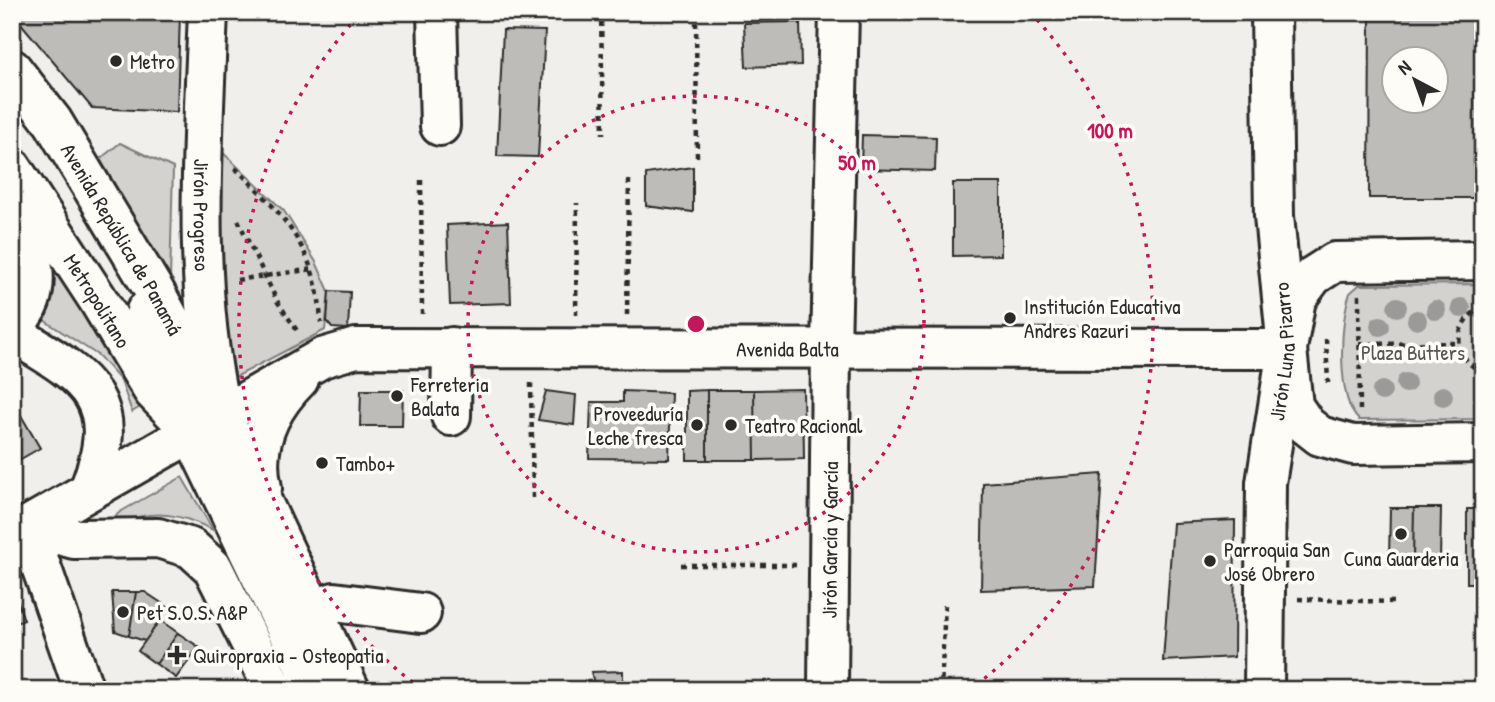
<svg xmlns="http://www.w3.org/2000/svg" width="1495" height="702" font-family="'Patrick Hand',sans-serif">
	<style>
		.green { fill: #d3d2cf; stroke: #7f7e7d; stroke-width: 2 }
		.building { fill: #bdbcb8; stroke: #2b2b2b; stroke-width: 2; fill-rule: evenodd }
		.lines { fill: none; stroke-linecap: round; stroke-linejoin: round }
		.minor-casing { stroke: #2b2b2b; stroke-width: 44 }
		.major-casing { stroke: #2b2b2b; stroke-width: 44 }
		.path { stroke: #2b2b2b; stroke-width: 4.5; stroke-dasharray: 5 5; stroke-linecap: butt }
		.minor { stroke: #fdfcf7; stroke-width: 38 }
		.major { stroke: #fdfcf7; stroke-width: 38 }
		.tree { fill: #9b9a98 }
		.ring { fill: none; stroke: #c2185b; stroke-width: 3.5; stroke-dasharray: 3.5 7 }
		.poi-dot { fill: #2b2b2b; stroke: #fdfcf7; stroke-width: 2.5 }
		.labels { text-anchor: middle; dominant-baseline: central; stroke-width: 7; stroke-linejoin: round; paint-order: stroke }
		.poi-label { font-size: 21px; fill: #2b2b2b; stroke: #fdfcf7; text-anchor: start }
		.street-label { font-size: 21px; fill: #2b2b2b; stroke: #fdfcf7 }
		.park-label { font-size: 21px; fill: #555554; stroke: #fdfcf7 }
		.centre { fill: #c2185b; stroke: #fdfcf7; stroke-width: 3.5 }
		.ring-label { font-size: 21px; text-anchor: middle; font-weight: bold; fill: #c2185b; stroke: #fdfcf7; stroke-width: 7; stroke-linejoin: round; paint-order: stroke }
	</style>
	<rect width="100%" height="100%" fill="#f0efeb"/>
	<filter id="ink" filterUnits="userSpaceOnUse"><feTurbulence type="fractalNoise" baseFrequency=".0143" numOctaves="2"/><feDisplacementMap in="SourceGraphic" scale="14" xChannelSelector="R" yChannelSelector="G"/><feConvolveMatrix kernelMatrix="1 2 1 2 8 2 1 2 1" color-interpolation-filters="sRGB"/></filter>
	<g filter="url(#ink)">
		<path class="green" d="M120,143L173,168L170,281L100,159Z
			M217,147L284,211L316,262L329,291L325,330L224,383Z
			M45,243L150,401L132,412L121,381L99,356L33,313Z
			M1483,284V419L1359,420C1336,399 1340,321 1350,293L1359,285Z
			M182,477L213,530C170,508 152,513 106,524L120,512Z"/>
		<path class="building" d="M15,12H180L177,112L92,108L13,14Z
			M1370,13L1483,14V198H1369ZM1394,60H1436V102H1394Z
			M800,22L801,65L746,67L744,23Z
			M503,30L545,31L538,157L497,156Z
			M862,135L936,137L935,171L861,169Z
			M693,167V212L646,206V174Z
			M953,183H1001V255L953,256Z
			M508,222L511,303L450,305L447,225Z
			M329,291L350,292L348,329L332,328L327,322Z
			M803,389L804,459L755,460L754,390Z
			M361,390H403L402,426H360Z
			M707,390V460H687V391Z
			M707,390H754L755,460H707Z
			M546,391L576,395L574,425L538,420Z
			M623,391L671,393L669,459L589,458L591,402H623Z
			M12,400L40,448L12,464Z
			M1102,474L1095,586L981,590L983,483Z
			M1390,508H1414L1413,560H1389Z
			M1414,508H1441L1440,560H1413Z
			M1467,509H1483V583H1467Z
			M1235,520L1234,657L1163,661L1173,523Z
			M112,592H136L129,636L115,631Z
			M136,592H145L169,608L145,641L129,636Z
			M17,599L24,620L12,624V601Z
			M160,620L178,633L156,664L138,651Z
			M178,633L199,647L176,678L156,664Z
			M623,671V690H596L591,672Z"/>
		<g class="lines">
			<defs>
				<g id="minor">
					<path id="s1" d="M208,12C203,140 192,278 219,403"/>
					<path d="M437,12L440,126"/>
					<path id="s2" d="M12,168L97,298L153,391L188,427"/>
					<path d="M12,213C33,245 48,298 12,326"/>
					<path d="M146,311L176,375L189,428L316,690"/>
					<path d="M12,333C85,377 126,397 89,490"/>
					<path d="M451,416L452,347"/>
					<path d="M27,526L74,539L158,538L191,548L213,568L274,690"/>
					<path d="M27,526L84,690"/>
					<path d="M313,611L334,602L421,613"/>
					<path id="s3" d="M828,690L831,347L839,12"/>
					<path id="s4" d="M1264,690L1266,483L1287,349L1274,216L1271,12"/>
				</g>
				<g id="major">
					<path id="s5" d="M12,69L53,122L155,292L222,416L350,690"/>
					<path d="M1483,260L1335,262L1313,276L1296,299L1287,349L1293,406L1306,425L1320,436L1353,445L1483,443"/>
					<path d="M262,488C252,446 269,409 299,379"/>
					<path id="s6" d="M12,535L322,358L356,348L1287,349"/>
				</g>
			</defs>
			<use href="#minor" class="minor-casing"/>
			<use href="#major" class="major-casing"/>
			<path class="path" d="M601,12L603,134
				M696,12L697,161
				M235,168C284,214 318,252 321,323
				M421,180L422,314
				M238,220L277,301L298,332
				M237,280L313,269
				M1359,295L1360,411
				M1483,308C1451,320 1452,360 1483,372
				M576,315L577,203
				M627,315L629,179
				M1326,339L1328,383
				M1359,344L1458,343
				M531,383L533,501
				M681,565H796
				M1298,599L1395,602
				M941,690L945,603"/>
			<use href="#minor" class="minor"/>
			<use href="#major" class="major"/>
		</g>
		<g class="tree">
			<circle cx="1397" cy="307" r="10"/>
			<circle cx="1461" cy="308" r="10"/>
			<circle cx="1436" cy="310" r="10"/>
			<circle cx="1417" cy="320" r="10"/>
			<circle cx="1380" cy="326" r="10"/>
			<circle cx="1406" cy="383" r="10"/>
			<circle cx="1382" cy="391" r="10"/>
			<circle cx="1443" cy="396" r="10"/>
		</g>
	</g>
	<g class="ring">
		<circle cx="696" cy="324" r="228"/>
		<path d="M421 689A457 457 0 0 1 362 12M1030 12A457 457 0 0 1 971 689"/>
	</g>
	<g class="poi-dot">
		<circle cx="116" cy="61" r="7"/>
		<circle cx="1010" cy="318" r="7"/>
		<circle cx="397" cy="396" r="7"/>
		<circle cx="697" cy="425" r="7"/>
		<circle cx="731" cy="425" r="7"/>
		<circle cx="322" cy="463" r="7"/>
		<circle cx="1401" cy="534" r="7"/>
		<circle cx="1210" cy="561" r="7"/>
		<circle cx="123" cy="612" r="7"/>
		<path d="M173.5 644.5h7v7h7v7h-7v7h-7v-7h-7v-7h7z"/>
	</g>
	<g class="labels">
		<g class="poi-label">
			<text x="130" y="61">Metro</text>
			<text x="1024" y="306">Institución Educativa<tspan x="1024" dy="24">Andres Razuri</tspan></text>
			<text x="411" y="384">Ferreteria<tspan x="411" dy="24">Balata</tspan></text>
			<text x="683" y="413" text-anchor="end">Proveeduría<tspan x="683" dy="24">Leche fresca</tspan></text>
			<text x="745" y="425">Teatro Racional</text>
			<text x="336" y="463">Tambo+</text>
			<text x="1224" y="549">Parroquia San<tspan x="1224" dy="24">José Obrero</tspan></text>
			<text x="1401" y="558" text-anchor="middle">Cuna Guarderia</text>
			<text x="137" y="612">Pet S.O.S. A&amp;P</text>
			<text x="193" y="655">Quiropraxia - Osteopatia</text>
		</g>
		<g class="street-label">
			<text stroke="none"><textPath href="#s1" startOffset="203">Jirón Progreso</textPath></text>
			<text stroke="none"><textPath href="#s5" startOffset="203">Avenida República de Panamá</textPath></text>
			<text stroke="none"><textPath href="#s2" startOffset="158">Metropolitano</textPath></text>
			<text stroke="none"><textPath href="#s6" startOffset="824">Avenida Balta</textPath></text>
			<text stroke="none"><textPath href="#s4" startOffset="340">Jirón Luna Pizarro</textPath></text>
			<text stroke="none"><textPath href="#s3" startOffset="150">Jirón García y García</textPath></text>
		</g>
		<g class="park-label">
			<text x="1413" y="352">Plaza Butters</text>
		</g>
	</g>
	<circle cx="696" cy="324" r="10" class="centre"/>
	<g class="ring-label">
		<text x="1110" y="138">100 m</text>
		<text x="857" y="170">50 m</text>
	</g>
	<rect width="1495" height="702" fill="none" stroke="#fdfcf7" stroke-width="42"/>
	<rect x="21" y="21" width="1453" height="660" fill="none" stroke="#2b2b2b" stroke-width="2.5" filter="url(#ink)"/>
	<g transform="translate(1415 80) rotate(319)"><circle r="33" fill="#fdfcf7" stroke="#a9a8a5" stroke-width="2"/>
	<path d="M0-5L12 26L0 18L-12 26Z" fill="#2b2b2b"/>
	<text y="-10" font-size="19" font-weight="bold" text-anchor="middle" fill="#2b2b2b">N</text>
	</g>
</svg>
